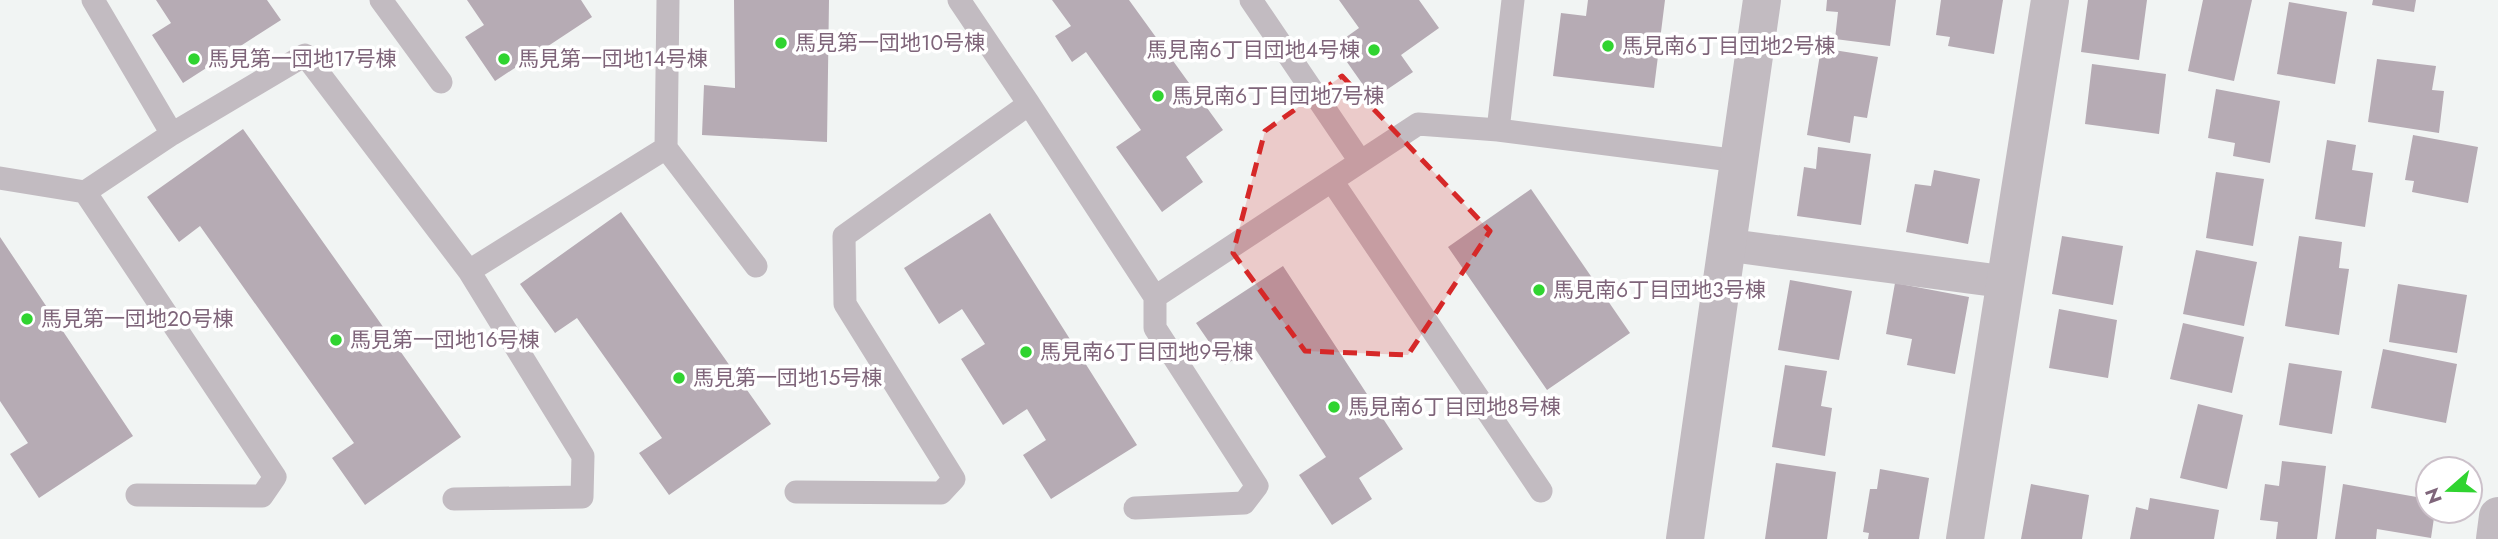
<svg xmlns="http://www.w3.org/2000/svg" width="2498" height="539" font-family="Jost,'Noto Sans JP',sans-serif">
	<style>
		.building { fill: #b6abb4 }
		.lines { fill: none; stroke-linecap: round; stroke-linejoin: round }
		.service { stroke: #c2bbc1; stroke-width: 23 }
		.pedestrian { stroke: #c2bbc1; stroke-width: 33 }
		.minor { stroke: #c2bbc1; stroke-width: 38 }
		.tertiary { stroke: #c2bbc1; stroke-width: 38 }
		.marked { fill: #d62828; fill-opacity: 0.2; stroke: #d62828; stroke-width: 5; stroke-dasharray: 14 9; stroke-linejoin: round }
		.poi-dot { fill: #30d430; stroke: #fff; stroke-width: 2.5 }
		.labels { text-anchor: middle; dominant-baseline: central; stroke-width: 7; stroke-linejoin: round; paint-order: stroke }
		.poi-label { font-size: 21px; fill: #7f657a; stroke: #fff; text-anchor: start }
	</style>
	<rect width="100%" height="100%" fill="#f1f4f3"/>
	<path class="building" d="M156,0H267L281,20L183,83L152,35L171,23Z
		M467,0H581L592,17L495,81L465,37L484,25Z
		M734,0H829L827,142L702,135L704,85L735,88Z
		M1052,0H1129L1223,130L1186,157L1203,182L1162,212L1116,147L1141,130L1086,52L1072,62L1055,36L1071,26Z
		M1339,0H1419L1439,28L1401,55L1413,72L1373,99L1335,45L1359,28Z
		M1588,0H1665L1654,88L1553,76L1561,13L1586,16Z
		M1827,0H1896L1890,46L1835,39L1838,12L1826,11Z
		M1941,0H2003L1994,54L1948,46L1950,37L1936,35Z
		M2088,0H2147L2139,60L2081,52Z
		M2203,0H2252L2234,81L2188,71Z
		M2373,0H2416L2414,12L2372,5Z
		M2289,2L2347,12L2335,84L2277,74Z
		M1821,48L1878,57L1867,118L1854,116L1850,143L1807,135Z
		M2377,59L2436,66L2432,90L2444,91L2439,133L2368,122Z
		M2092,64L2166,74L2159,134L2085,124Z
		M2216,89L2280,101L2270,163L2233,156L2235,143L2208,138Z
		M243,129L461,437L365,505L332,458L354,443L200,226L179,242L147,197Z
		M2413,135L2478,147L2468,203L2412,192L2414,181L2405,180Z
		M2327,140L2356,145L2352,170L2373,173L2365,227L2315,219Z
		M1818,147L1871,154L1861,225L1797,216L1804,167L1816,169Z
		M1934,170L1980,179L1968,244L1906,232L1915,184L1931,186Z
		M2216,172L2264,179L2253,246L2206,238Z
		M1531,189L1630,333L1547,390L1448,247Z
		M621,212L771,424L669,495L639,453L662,438L577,318L555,333L520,284Z
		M990,213L1137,445L1051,499L1023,455L1046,440L1027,409L1003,425L961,359L985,344L962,309L939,324L904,268Z
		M2062,236L2123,246L2113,305L2052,294Z
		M2299,236L2342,242L2339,268L2349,269L2339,335L2285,326Z
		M0,237L133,436L39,498L10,454L28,443L0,401Z
		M2196,250L2257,262L2244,326L2183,314Z
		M1283,266L1403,449L1359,478L1372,499L1332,525L1299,475L1326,457L1254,347L1225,365L1196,323Z
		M1790,280L1852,291L1839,360L1778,350Z
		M1895,283L1969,297L1955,374L1907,365L1912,339L1886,334Z
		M2398,284L2467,295L2457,353L2389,342Z
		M2059,309L2117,320L2108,378L2049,368Z
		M2183,323L2244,337L2232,393L2170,379Z
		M2383,349L2457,364L2446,423L2371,408Z
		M2289,363L2342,371L2332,434L2279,425Z
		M1785,365L1827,371L1821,406L1832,408L1825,456L1772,447Z
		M2198,404L2243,415L2227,489L2180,478Z
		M2282,461L2326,466L2317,539H2276L2278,522L2260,520L2265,484L2279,486Z
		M1776,463L1836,472L1827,539H1765Z
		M1880,469L1929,478L1919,539H1868L1869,533L1863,532L1870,489H1877Z
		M2031,484L2089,495L2082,539H2021Z
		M2343,484L2428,499V511H2435L2431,538L2377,529L2376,539H2335Z
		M2150,498L2219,510L2214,539H2130L2136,507L2148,510Z"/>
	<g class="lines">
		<path class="service" d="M93,0L172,134
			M381,0L441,82
			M959,0L1029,104
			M1251,0L1360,161
			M1498,130L1513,0
			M666,148L756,266
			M0,178L85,192L275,477L262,496L137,495
			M1332,181L1541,491
			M85,192L172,134L305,55L469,271L583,456L582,497L454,499
			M469,271L666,148L668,0
			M796,492L941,493L954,479L845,304L844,236L1029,104L1155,297L1418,124L1498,130L1739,161
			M1135,508L1244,503L1257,486L1155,328V297"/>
		<path class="pedestrian" d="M1727,245L2006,282"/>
		<path class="minor" d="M1965,539L2050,0
			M2495,539L2498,516"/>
		<path class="tertiary" d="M1685,539L1762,0"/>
	</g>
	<path class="marked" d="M1342,76L1490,231L1408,355L1305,351L1233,253L1265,131Z"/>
	<g class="poi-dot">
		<circle cx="781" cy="43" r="7"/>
		<circle cx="1608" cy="46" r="7"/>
		<circle cx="1374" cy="50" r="7"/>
		<circle cx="194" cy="59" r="7"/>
		<circle cx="504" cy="59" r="7"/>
		<circle cx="1158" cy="96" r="7"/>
		<circle cx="1539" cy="290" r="7"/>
		<circle cx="27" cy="319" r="7"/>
		<circle cx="336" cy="340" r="7"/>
		<circle cx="1026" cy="352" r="7"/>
		<circle cx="679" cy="378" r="7"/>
		<circle cx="1334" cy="407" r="7"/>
	</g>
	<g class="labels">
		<g class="poi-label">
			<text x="795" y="43">馬見第一団地10号棟</text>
			<text x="1622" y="46">馬見南６丁目団地2号棟</text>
			<text x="1360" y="50" text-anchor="end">馬見南６丁目団地4号棟</text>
			<text x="208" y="59">馬見第一団地17号棟</text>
			<text x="518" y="59">馬見第一団地14号棟</text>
			<text x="1172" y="96">馬見南６丁目団地7号棟</text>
			<text x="1553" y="290">馬見南６丁目団地3号棟</text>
			<text x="41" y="319">馬見第一団地20号棟</text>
			<text x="350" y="340">馬見第一団地16号棟</text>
			<text x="1040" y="352">馬見南６丁目団地9号棟</text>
			<text x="693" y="378">馬見第一団地15号棟</text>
			<text x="1348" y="407">馬見南６丁目団地8号棟</text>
		</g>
	</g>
	<g transform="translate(2449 490) rotate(250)"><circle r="33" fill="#ffffff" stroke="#ccc1ca" stroke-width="2"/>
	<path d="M0-5L12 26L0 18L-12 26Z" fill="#30d430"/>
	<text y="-10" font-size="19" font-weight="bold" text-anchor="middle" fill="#7f657a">N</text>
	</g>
</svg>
